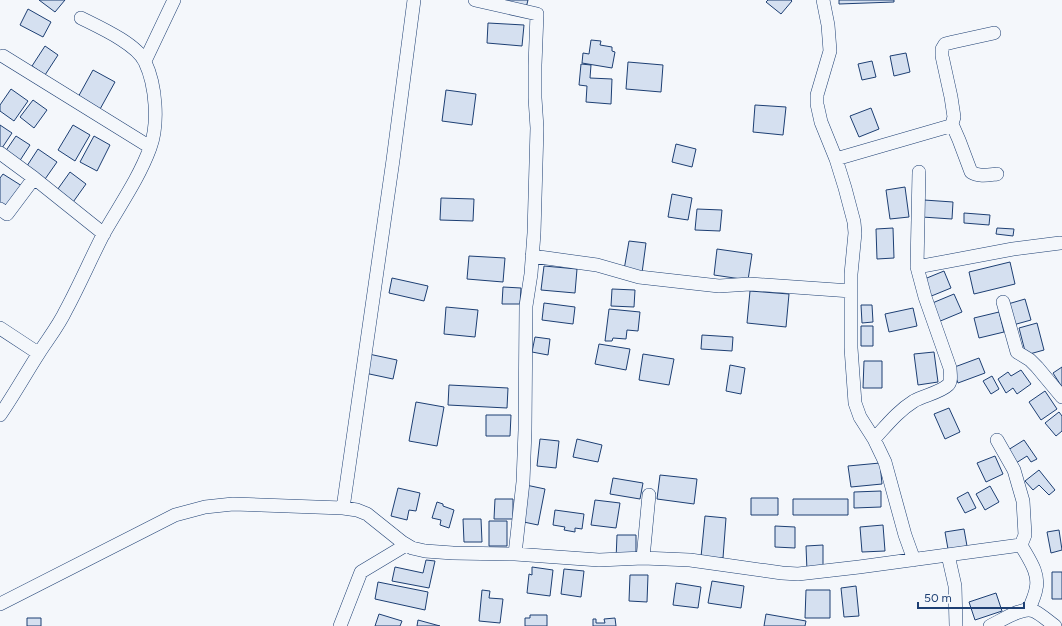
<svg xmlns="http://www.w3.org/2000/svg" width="1062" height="626" font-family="Figtree,sans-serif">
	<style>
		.building { fill: #d5e0f0; stroke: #1d3f73 }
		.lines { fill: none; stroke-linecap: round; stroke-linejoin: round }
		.minor-casing { stroke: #1d3f73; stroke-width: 14 }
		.minor { stroke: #f4f7fb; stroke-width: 13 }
	</style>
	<rect width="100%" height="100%" fill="#f4f7fb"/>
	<path class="building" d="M39,0H65L55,12Z
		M499,0H528L526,8Z
		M768,0H791L792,1L781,14L766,2Z
		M839,0H894V2L839,4Z
		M28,9L51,22L43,37L20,25Z
		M488,23L524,25L522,46L487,43Z
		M591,40L601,41L600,45L612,47V51L615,52L612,68L582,63L583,53L589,54Z
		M45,46L58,55L45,75L32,66Z
		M906,53L910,72L894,76L890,56Z
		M872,61L876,77L862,80L858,64Z
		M628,62L663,65L661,92L626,89Z
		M581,64L591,65L590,78L612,79L611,104L586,102L587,86L579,85Z
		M93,70L115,82L99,111L77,99Z
		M11,89L28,101L14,121L0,111V105Z
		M446,90L476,94L472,125L442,121Z
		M33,100L47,110L34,128L20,117Z
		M755,105L786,107L783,135L753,132Z
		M871,108L879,129L859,137L850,116Z
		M0,125L12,133L0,151Z
		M73,125L90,135L75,161L58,150Z
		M16,136L30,145L19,162L5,152Z
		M94,136L110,145L97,171L80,162Z
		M676,144L696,149L692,167L672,162Z
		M38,149L57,162L43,182L25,169Z
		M70,172L86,184L71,205L55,193Z
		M3,174L22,186L7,208L0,204V178Z
		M905,187L909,217L890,219L886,190Z
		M672,194L692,198L688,220L668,217Z
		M441,198L474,199L473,221L440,220Z
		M924,200L953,202L952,219L922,217Z
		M697,209L722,210L720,231L695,230Z
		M964,213L990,215L989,225L964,223Z
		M893,228L894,258L877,259L876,229Z
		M997,228L1014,229L1013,236L996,234Z
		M629,241L646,243L642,273L624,270Z
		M717,249L752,254L748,280L714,275Z
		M469,256L505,258L503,282L467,279Z
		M1010,262L1015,284L974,294L969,272Z
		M544,266L577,269L575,293L541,290Z
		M944,271L951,288L929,297L922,280Z
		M392,278L428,286L424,301L389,293Z
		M503,287L521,288L520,304H502Z
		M612,289L635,290L634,307L611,306Z
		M750,291L789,294L786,327L747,323Z
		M954,294L962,312L938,322L930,304Z
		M1025,299L1031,320L1013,325L1008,304Z
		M544,303L575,307L573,324L542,320Z
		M861,305H872L873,322L862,323Z
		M446,307L478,310L475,337L444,334Z
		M913,308L917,326L889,332L885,314Z
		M609,309L640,312L638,331L627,330L626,339L613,338L612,341H605Z
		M999,312L1004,332L979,338L974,318Z
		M1037,323L1044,350L1026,355L1019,328Z
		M861,326H873V346H861Z
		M702,335L733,337L732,351L701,349Z
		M535,337L550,339L548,355L532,352Z
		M599,344L630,349L626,370L595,364Z
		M934,352L938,382L918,385L914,354Z
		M364,353L397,360L393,379L360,372Z
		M643,354L674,359L669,385L639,380Z
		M979,358L985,373L958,383L952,368Z
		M864,361H882V388H863Z
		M730,365L745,368L741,394L726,391Z
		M1062,367V387L1053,373Z
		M1021,370L1031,384L1017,394L1013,388L1006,393L998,379L1008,372L1011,376Z
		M992,376L999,389L991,394L983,381Z
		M449,385L508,388L507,408L448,405Z
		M1045,391L1057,409L1041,420L1029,402Z
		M416,402L444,407L437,446L409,441Z
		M949,408L960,432L945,439L934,414Z
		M1059,412L1062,416V431L1056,436L1045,423Z
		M486,415H511L510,436H486Z
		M540,439L559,441L556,468L537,466Z
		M577,439L602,445L598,462L573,457Z
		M1024,440L1037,459L1031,462L1027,456L1016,463L1008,450Z
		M995,456L1003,474L986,482L977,463Z
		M880,463L882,484L851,487L848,466Z
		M1039,470L1055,490L1049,495L1039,485L1033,490L1025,481Z
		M660,475L697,479L694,504L657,499Z
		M613,478L643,483L640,499L610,494Z
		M526,485L545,489L538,525L519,521Z
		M990,486L999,502L985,510L976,494Z
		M398,488L420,493L416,511L409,510L407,520L391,516Z
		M881,491V507L854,508V492Z
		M968,492L976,508L965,513L957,498Z
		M751,498H778V515H751Z
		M495,499H513V519H494Z
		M793,499H848V515H793Z
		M595,500L620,503L616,528L591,525Z
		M437,502L443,504V506L454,510L449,528L440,525L441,520L432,518Z
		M555,510L584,514L582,529L575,528V532L564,530L565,527L553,525Z
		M705,516L726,518L723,558L701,557Z
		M463,519H481L482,542H464Z
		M489,521H507V546H489Z
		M883,525L885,551L862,552L860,527Z
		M775,526L795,527V548L775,547Z
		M964,529L967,546L948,549L945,532Z
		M1059,530L1062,550L1051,553L1047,532Z
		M617,535H636V561L616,560Z
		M823,545V571H807L806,546Z
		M426,560L435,561L429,588L392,581L395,567L423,573Z
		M532,567L553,570L550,596L527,593L529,574L532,575Z
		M564,569L584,571L581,597L561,594Z
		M1052,572H1062V599H1052Z
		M630,575H648L647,602L629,601Z
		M712,581L744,586L741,608L708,603Z
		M378,582L428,592L425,610L375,599Z
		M676,583L701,587L698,608L673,605Z
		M856,586L859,616L844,617L841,588Z
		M482,590L490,591L489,598L503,599L500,623L479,621Z
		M806,590H830V618H805Z
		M996,593L1002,611L975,620L969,602Z
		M379,614L402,621L400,626H375Z
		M766,614L806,621L805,626H764Z
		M530,615H547V626H525V618H530Z
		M27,618H41V626H27Z
		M615,618L616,626H593V619H596V623H605L604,619Z
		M418,620L440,626H417Z"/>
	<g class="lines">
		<defs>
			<path id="minor" d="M475,0L537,14L535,65V98L537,128L534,233L531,274L526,306L525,430L523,482L515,554
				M823,0L828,25L830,51L817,95V104L821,122L836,159L845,188L854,222L855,233L851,274V348L855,403L860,417L874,439L885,462L905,535L914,560
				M3,56L150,147
				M145,61L174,0
				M952,124L959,140L971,172C979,177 988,175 997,174
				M0,153L34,178L104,234
				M836,159L950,126L952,124L954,117L951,97L942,56V49L945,44L953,42L994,33
				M0,209L7,214L34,178
				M532,256L597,265L639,277L719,286L750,284L851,291
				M917,267L1013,249L1060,243
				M1003,302L1017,352L1030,360L1037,367L1062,397
				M0,328L38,353
				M0,415C14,395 26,373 39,353C48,339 59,325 66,310C80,284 91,258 104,233C120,205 139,178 150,148C159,124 156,85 145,62C137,44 99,27 81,18
				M874,439C887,425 898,411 914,401C923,396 941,392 948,385C952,381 950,373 950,368L925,297L917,267L919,172
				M343,508L393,160L414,0
				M1021,545C1028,558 1040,573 1036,589C1035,596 1031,603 1029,610
				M948,555L955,586L956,626
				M643,558L649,495
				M0,604L175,515L205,507L233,504L343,508L357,510L367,514L402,542L412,548L425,551L453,553L515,554L599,560L643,558L690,560L782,573L798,574L859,567L1021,545L1025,535L1023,501L1014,470L997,440
				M340,626L361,572L406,545
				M990,626C1001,621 1022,606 1034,611C1042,615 1048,621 1055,626"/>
		</defs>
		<use href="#minor" class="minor-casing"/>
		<use href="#minor" class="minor"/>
	</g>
	<path d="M918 602v6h106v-6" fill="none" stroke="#1d3f73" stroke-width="2"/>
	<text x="924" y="602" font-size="12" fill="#1d3f73" stroke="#f4f7fb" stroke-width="3" paint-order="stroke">50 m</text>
</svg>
